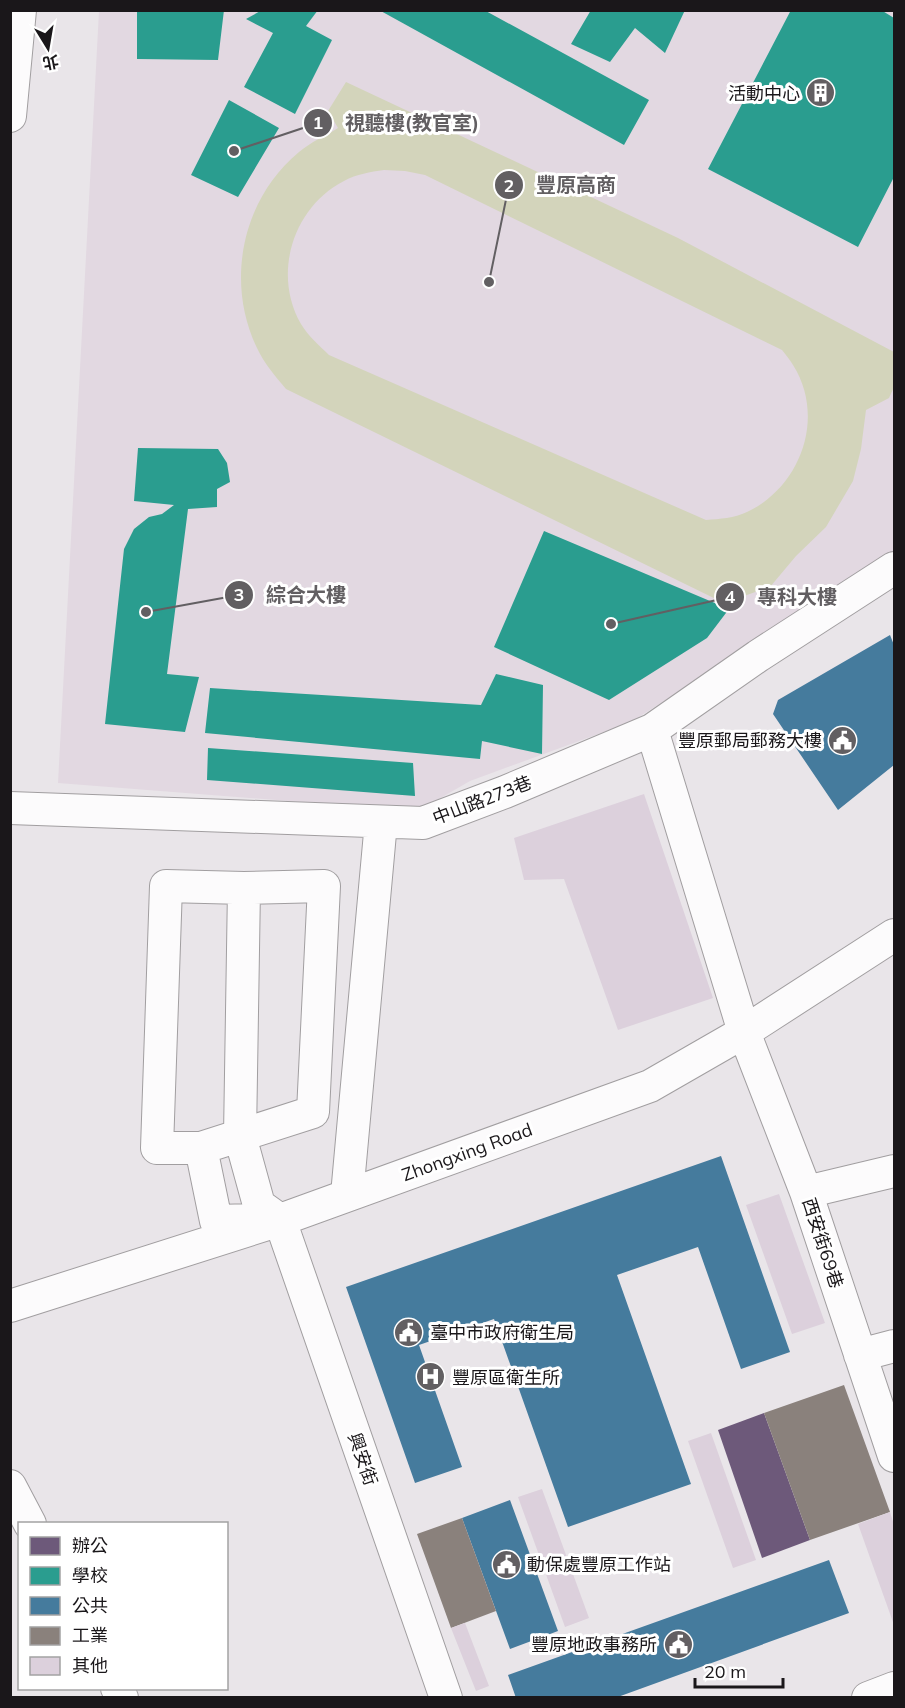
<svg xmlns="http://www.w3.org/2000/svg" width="905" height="1708" font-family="Mulish,'Noto Sans TC',sans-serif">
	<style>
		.built { fill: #e2d8e1 }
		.green { fill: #d3d4bb; fill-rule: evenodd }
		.offices { fill: #6d597a }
		.schools { fill: #2a9d8f }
		.public { fill: #457b9d }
		.industry { fill: #8a817c }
		.building { fill: #dcd0dc }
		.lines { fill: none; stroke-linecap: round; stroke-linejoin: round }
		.minor-casing { stroke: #a19ea0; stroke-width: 34 }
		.minor { stroke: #fcfbfc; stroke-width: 32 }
		.labels { text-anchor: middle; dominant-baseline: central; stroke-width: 6; stroke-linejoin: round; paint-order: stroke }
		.poi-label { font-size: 18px; fill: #1a171a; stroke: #fff; text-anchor: end }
		.street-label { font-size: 18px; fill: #1a171a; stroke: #fff }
		.leader { fill: none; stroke: #625f62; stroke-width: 2 }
		.callout-dot { fill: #625f62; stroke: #fff; stroke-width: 2 }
		.mark-label { font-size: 18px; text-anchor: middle; font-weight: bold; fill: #fff }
		.callout-label { font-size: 20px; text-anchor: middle; font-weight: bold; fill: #625f62; stroke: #fff; stroke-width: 6; stroke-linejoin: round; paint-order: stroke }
	</style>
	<rect width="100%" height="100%" fill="#e9e5e9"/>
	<path class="built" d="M99,11H894V554L631,722L470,781L418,811L58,783Z"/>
	<path class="green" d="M346,82L678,238L894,352V387L889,398L866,410L861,449L853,481L826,527L796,556L770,587L724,603L286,389C275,376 264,363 257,348C225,282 242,199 299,152C311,142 325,136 338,128L328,111ZM384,170L405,171L425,175L782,350C786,355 790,360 793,365C826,417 801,487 747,512C734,518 720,519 706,520L329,355C319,345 308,336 301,324C272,274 293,207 344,181C357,174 370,172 384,170Z"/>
	<path class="offices" d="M764,1413L810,1540L762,1558L718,1430Z"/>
	<path class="schools" d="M137,10H224L218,60L137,59Z
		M262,10H318L306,26L332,40L295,114L244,87L273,33L246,19Z
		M379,10H484L649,100L624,145Z
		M591,10H685L665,53L635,28L610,62L571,44Z
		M791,10H881L894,18V177L858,247L708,169Z
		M229,100L279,128L238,197L191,175Z
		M138,448L218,449L227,463L230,482L217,489V507L188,509L167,674L199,677L185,732L105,724L124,549L134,529L149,517L162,514L174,505L134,501Z
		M544,531L729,609L707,638L609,700L494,647Z
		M496,674L543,685L542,754L482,741L480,759L205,733L210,688L481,705Z
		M208,748L413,763L415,796L207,780Z"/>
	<path class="public" d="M890,635L894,645V765L838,810L773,714L778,700Z
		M721,1156L790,1352L741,1369L698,1247L617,1275L691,1484L568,1527L494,1319L419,1345L462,1467L415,1483L346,1287Z
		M510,1500L558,1631L510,1649L462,1518Z
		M829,1560L849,1613L615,1698H516L508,1675Z"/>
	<path class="industry" d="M844,1385L890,1512L810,1540L764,1413Z
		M462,1518L496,1611L451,1628L417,1534Z"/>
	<path class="building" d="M644,794L713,998L618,1030L564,879L524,880L514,838Z
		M779,1194L825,1323L792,1334L746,1205Z
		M711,1433L756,1560L733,1568L688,1441Z
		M542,1489L589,1618L565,1627L518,1497Z
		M890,1512L894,1525V1625L858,1524Z
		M465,1623L489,1686L476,1691L451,1628Z"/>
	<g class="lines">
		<defs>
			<path id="minor" d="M10,116L20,10
				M652,730L744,1032L806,1192L894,1456
				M10,808L423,823L505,792L652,730L758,656L894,568
				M244,888L240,1136L259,1205L280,1220
				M201,1148L313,1112L324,886L244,888L166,886L157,1148H201L216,1221L255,1220
				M806,1192L894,1171
				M347,1195L381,822
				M280,1220L446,1698
				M10,1306L280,1220L650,1086L744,1032L894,935
				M860,1355L894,1346
				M10,1486L30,1524
				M117,1688L122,1698
				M868,1698L894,1688"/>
		</defs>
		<use href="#minor" class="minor-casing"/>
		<use href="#minor" class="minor"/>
	</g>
	<defs>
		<symbol id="building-disc" viewBox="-11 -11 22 22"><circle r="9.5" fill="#625f62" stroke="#fff"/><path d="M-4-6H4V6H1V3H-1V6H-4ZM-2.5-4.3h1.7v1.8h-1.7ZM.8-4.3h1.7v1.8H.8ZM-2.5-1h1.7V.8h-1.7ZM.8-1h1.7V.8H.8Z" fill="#fff"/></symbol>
		<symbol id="civic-disc" viewBox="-11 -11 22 22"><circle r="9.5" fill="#625f62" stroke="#fff"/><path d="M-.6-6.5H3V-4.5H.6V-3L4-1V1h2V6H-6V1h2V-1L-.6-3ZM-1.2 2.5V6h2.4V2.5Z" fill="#fff"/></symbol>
		<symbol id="hospital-disc" viewBox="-11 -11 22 22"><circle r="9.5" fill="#625f62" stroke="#fff"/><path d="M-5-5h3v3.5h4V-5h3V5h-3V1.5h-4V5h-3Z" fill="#fff"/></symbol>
	</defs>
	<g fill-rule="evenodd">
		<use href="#building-disc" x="804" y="76" width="33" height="33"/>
		<use href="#civic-disc" x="826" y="724" width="33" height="33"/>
		<use href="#civic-disc" x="392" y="1316" width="33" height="33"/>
		<use href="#hospital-disc" x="414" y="1360" width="33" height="33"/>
		<use href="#civic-disc" x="490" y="1548" width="33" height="33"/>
		<use href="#civic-disc" x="662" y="1628" width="33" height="33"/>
	</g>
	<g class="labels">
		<g class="poi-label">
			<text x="800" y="93">活動中心</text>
			<text x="822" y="740">豐原郵局郵務大樓</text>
			<text x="430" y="1332" text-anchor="start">臺中市政府衛生局</text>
			<text x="452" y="1377" text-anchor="start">豐原區衛生所</text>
			<text x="527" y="1564" text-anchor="start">動保處豐原工作站</text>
			<text x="657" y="1644">豐原地政事務所</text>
		</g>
		<g class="street-label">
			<text transform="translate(482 800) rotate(-21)">中山路273巷</text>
			<text transform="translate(467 1152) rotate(-20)">Zhongxing Road</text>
			<text transform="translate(823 1243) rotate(72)">西安街69巷</text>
			<text transform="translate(363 1459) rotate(71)">興安街</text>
		</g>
	</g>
	<path class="leader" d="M234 151L318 123M489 282L509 185M146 612L239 595M611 624L730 597"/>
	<g class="callout-dot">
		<circle cx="234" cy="151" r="6"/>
		<circle cx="489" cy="282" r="6"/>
		<circle cx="146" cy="612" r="6"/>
		<circle cx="611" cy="624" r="6"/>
		<circle cx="318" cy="123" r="15"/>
		<circle cx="509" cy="185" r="15"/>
		<circle cx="239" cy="595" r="15"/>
		<circle cx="730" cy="597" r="15"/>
	</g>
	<g class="mark-label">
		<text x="318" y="129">1</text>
		<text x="509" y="192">2</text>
		<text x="239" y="601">3</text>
		<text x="730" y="603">4</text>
	</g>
	<g class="callout-label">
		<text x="412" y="130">視聽樓(教官室)</text>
		<text x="576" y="192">豐原高商</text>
		<text x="306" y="602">綜合大樓</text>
		<text x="797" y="604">專科大樓</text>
	</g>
	<rect width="905" height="1708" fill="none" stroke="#1a171a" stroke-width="24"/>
	<rect x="18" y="1522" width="210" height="168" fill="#ffffff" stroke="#a3a2a3" stroke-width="1.5"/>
	<rect x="30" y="1537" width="30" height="18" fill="#6d597a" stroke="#a3a2a3" stroke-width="1.5"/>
	<text x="72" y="1552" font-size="18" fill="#1a171a">辦公</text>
	<rect x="30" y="1567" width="30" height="18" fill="#2a9d8f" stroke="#a3a2a3" stroke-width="1.5"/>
	<text x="72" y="1582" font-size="18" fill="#1a171a">學校</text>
	<rect x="30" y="1597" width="30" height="18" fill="#457b9d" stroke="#a3a2a3" stroke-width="1.5"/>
	<text x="72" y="1612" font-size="18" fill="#1a171a">公共</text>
	<rect x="30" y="1627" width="30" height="18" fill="#8a817c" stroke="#a3a2a3" stroke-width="1.5"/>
	<text x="72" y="1642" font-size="18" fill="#1a171a">工業</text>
	<rect x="30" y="1657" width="30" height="18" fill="#dcd0dc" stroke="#a3a2a3" stroke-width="1.5"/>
	<text x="72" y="1672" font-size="18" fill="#1a171a">其他</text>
	<g transform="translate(48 48) rotate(169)" stroke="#ffffff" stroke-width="4.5" paint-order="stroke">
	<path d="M0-4.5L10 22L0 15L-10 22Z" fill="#1a171a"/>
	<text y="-9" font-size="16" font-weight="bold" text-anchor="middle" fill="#1a171a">北</text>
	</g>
	<path d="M695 1678v9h88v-9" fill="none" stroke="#1a171a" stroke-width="3"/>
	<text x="704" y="1678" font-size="18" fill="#1a171a" stroke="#ffffff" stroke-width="4.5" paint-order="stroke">20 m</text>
</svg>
